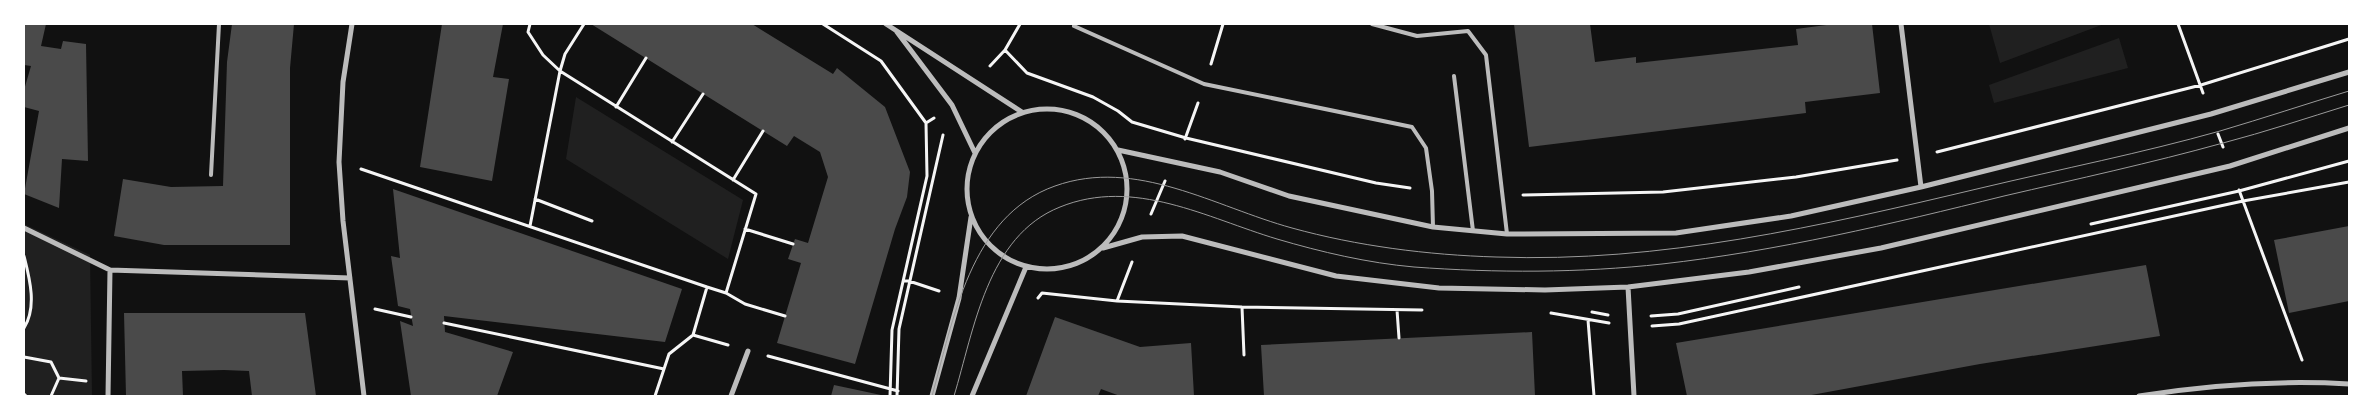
<svg xmlns="http://www.w3.org/2000/svg" width="2373" height="420" font-family="'Work Sans',sans-serif">
	<style>
		.green { fill: #202020 }
		.building { fill: #4a4a4a }
		.lines { fill: none; stroke-linecap: round; stroke-linejoin: round }
		.path { stroke: #f5f5f5; stroke-width: 3 }
		.service { stroke: #bcbcbc; stroke-width: 4 }
		.minor { stroke: #bcbcbc; stroke-width: 5 }
		.tram { stroke: #9a9a9a; stroke-width: 1 }
	</style>
	<rect width="100%" height="100%" fill="#111"/>
	<path class="green" d="M1989,24H2104L2000,63Z
		M2119,38L2128,68L1994,103L1989,85Z
		M576,97L743,200L728,259L566,159Z
		M24,224L90,255L92,396H24Z"/>
	<path class="building" d="M24,24H46L41,46L61,49L63,41L86,44L88,161L62,159L59,208L24,194L39,111L24,107V90L31,66L24,65Z
		M232,24H294L290,68V245H164L114,236L123,179L171,187L223,186L227,62Z
		M442,24H503L493,77L509,79L492,181L420,167Z
		M591,24H752L833,74L837,68L885,107L910,172L907,197L895,229L855,364L777,343L801,263L788,259L795,239L808,243L828,177L820,152L794,136L787,146Z
		M1514,24H1590L1595,62L1636,57V63L1798,45L1796,29L1834,24H1872L1880,93L1805,102L1806,113L1529,147Z
		M393,189L682,289L665,342L444,316L445,332L513,352L497,396H411L400,321L413,326L410,309L398,306L391,256L400,258Z
		M2349,226V301L2289,313L2274,240Z
		M2146,265L2160,336L1980,364L1806,396H1687L1676,343Z
		M124,313H305L316,396H252L249,371L224,370L182,371L183,396H126Z
		M1055,317L1140,347L1191,343L1194,396H1120L1101,389L1098,396H1026Z
		M1532,332L1535,396H1264L1261,345Z
		M834,385L881,395V396H831Z"/>
	<g class="lines">
		<path class="path" d="M530,24L528,32L543,55L560,71L756,194L726,293L707,287
			M823,24L881,61L926,123
			M2178,24L2203,93
			M1005,50L1027,73L1093,97L1118,111L1132,122L1186,138L1376,183L1410,188
			M1211,64L1223,24
			M990,66L1005,50L1020,24
			M616,107L646,58
			M2218,134L2223,147
			M1185,139L1198,103
			M672,142L703,94
			M1937,152L2201,85L2349,39
			M361,169L707,287L693,335L669,354L655,396
			M733,180L763,131
			M2239,190L2302,360
			M1523,195L1663,192L1796,177L1897,160
			M535,199L592,221
			M1151,214L1165,181
			M2091,224L2239,191L2349,161
			M530,226L560,71L565,54L584,24
			M745,229L793,244
			M24,256C30,280 37,307 24,328
			M903,281H909L939,291
			M726,293L745,304L785,316
			M1038,298L1042,293L1117,301L1132,262
			M1117,301L1242,307L1422,310
			M1242,307L1244,355
			M375,309L411,317
			M1397,310L1399,338
			M1592,312L1608,315
			M1551,313L1609,323
			M1651,316L1678,314L1799,287
			M1588,320L1594,396
			M444,323L664,369
			M1652,326L1679,324L2243,201L2349,182
			M693,335L728,345
			M768,356L898,391
			M24,357L51,362L59,378
			M59,378L86,381
			M24,394L26,396
			M51,396L59,378
			M890,396L892,330L927,176L926,123L934,118
			M897,396L899,329L943,135"/>
		<path class="service" d="M1075,24L1074,26L1204,84L1412,127L1426,148L1432,191L1433,227
			M1372,24L1417,36L1468,31L1486,55L1507,234
			M1454,76L1473,231
			M211,175L219,24"/>
		<path class="minor" d="M352,24L343,82L339,162L343,221L364,396
			M886,24L1022,112
			M1901,24L1921,187
			M897,32L952,105L975,153
			M967 189a80 80 0 1 1 160 0a80 80 0 1 1-160 0Z
			M1118,150L1220,172L1289,196L1433,227L1507,234L1676,233L1791,216L1921,187L2211,114L2349,72
			M24,228L110,270L350,278
			M1103,248L1142,237L1182,236L1336,276L1439,288L1545,290L1628,287L1749,272L1881,248L2230,166L2349,128
			M1628,287L1634,396
			M108,396L110,270
			M731,396L748,351
			M932,396L959,298L971,217
			M972,396L1026,267
			M2139,396C2208,385 2280,380 2349,384"/>
		<path class="tram" d="M932,396C953,321 970,216 1055,186C1136,157 1215,207 1292,228C1357,246 1428,255 1496,257C1661,263 1821,226 1981,188C2061,169 2142,153 2220,131C2264,118 2306,104 2349,91
			M954,396C974,330 987,236 1060,207C1134,177 1207,218 1277,239C1321,252 1368,263 1414,267C1496,273 1580,273 1662,264C1778,251 1891,224 2004,196C2077,179 2151,163 2223,143C2265,132 2307,118 2349,105"/>
	</g>
	<rect width="2373" height="420" fill="none" stroke="#ffffff" stroke-width="50"/>
</svg>
